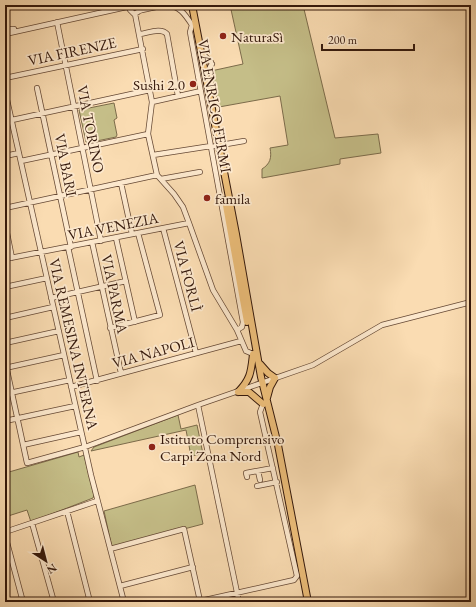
<svg xmlns="http://www.w3.org/2000/svg" width="476" height="607" font-family="'EB Garamond',serif">
	<style>
		.green { fill: #c5be88; stroke: #7c6b4a }
		.lines { fill: none; stroke-linecap: round; stroke-linejoin: round }
		.minor-casing { stroke: #664935; stroke-width: 6 }
		.major-casing { stroke: #34180b; stroke-width: 8 }
		.minor { stroke: #fce8cd; stroke-width: 4.5 }
		.major { stroke: #edbe79; stroke-width: 6 }
		.poi-dot { fill: #8f2418; stroke: #fce8cd; stroke-width: 1.5 }
		.labels { text-anchor: middle; dominant-baseline: central; stroke-width: 3.5; stroke-linejoin: round; paint-order: stroke }
		.poi-label { font-size: 15px; fill: #34180b; stroke: #fce8cd; text-anchor: start }
		.street-label { font-size: 15px; fill: #34180b; stroke: #fce8cd }
	</style>
	<rect width="100%" height="100%" fill="#fadcb2"/>
	<filter id="stains"><feTurbulence type="fractalNoise" baseFrequency=".005" numOctaves="4"/><feColorMatrix values="0 0 0 0 .2 0 0 0 0 .09 0 0 0 0 .02 0 0 0 .5 -.17"/></filter>
	<radialGradient id="worn" r=".72"><stop offset=".6" stop-color="#630" stop-opacity="0"/><stop offset="1" stop-color="#630" stop-opacity=".3"/></radialGradient>
	<path class="green" d="M230,5H303L335,138L378,134L381,153L340,159V164L262,178V169C270,164 272,158 270,148L288,145L280,96L219,107L211,71L243,64Z
		M114,103L117,118L114,120L117,135L116,137L87,143L86,142L79,110Z
		M178,415L181,429L197,425L203,454L191,456L186,430L91,451L94,447Z
		M78,452L79,457L84,455L94,495L93,498L31,522L27,510L5,517V477L9,475V472Z
		M195,485L203,524L112,548L104,511Z"/>
	<g class="lines">
		<defs>
			<path id="minor" d="M132,5L130,10L134,14L138,12L139,10L138,5
				M165,5C179,5 185,14 192,25L190,32L243,322L242,327L237,330
				M139,11L142,10L165,5
				M135,14L152,102L148,134L157,175L174,194L183,207L189,223L213,290L237,330L246,351L253,354
				M57,22L101,241
				M5,29H14
				M5,34L131,6
				M140,34C148,33 161,27 167,34L178,96
				M201,52L211,62
				M205,76L210,67L212,64
				M5,78L143,49
				M37,88L71,247
				M5,91L91,475L124,602
				M152,102L201,91
				M12,120L150,90
				M215,146L244,141
				M153,155L211,146
				M5,156L19,153
				M21,161L148,134
				M161,179L200,172
				M121,183L132,234
				M5,208L157,175
				M5,223L12,258
				M163,228L196,353
				M116,238L135,322
				M92,242L121,373
				M68,247L97,381
				M5,259L189,223
				M5,287L47,278
				M51,298L126,281
				M5,318L53,307
				M110,328L160,315L138,233
				M5,343L59,331
				M5,361L27,463L85,447L198,405L313,365L382,325L471,302
				M5,368L64,355
				M71,387L241,341
				M5,394L70,380
				M198,405L239,602
				M5,421L75,406
				M23,445L81,432
				M258,471L260,480
				M247,477L246,473L273,468
				M257,486L277,482
				M67,511L90,602
				M32,523L54,602
				M5,532L97,501
				M5,535L23,602
				M110,549L184,529L200,601
				M120,586L193,567
				M196,602L294,580L297,576L260,412L263,404"/>
			<path id="major" d="M192,5L236,234L261,377L278,445L308,602
				M225,200L247,322
				M260,364L268,373L275,378L270,387L267,398
				M238,392C251,379 251,371 253,354
				M238,392H249L263,404"/>
		</defs>
		<use href="#minor" class="minor-casing"/>
		<use href="#major" class="major-casing"/>
		<use href="#minor" class="minor"/>
		<use href="#major" class="major"/>
	</g>
	<g class="poi-dot">
		<circle cx="223" cy="36" r="4"/>
		<circle cx="193" cy="84" r="4"/>
		<circle cx="207" cy="198" r="4"/>
		<circle cx="152" cy="447" r="4"/>
	</g>
	<g class="labels">
		<g class="poi-label">
			<text x="231" y="36">NaturaSì</text>
			<text x="185" y="84" text-anchor="end">Sushi 2.0</text>
			<text x="215" y="198">famila</text>
			<text x="160" y="438">Istituto Comprensivo<tspan x="160" dy="17">Carpi Zona Nord</tspan></text>
		</g>
		<g class="street-label">
			<text transform="translate(72 51) rotate(-12)">VIA FIRENZE</text>
			<text transform="translate(215 106) rotate(80)">VIA ENRICO FERMI</text>
			<text transform="translate(91 129) rotate(79)">VIA TORINO</text>
			<text transform="translate(66 165) rotate(79)">VIA BARI</text>
			<text transform="translate(113 226) rotate(-11)">VIA VENEZIA</text>
			<text transform="translate(188 276) rotate(75)">VIA FORLÌ</text>
			<text transform="translate(115 294) rotate(78)">VIA PARMA</text>
			<text transform="translate(74 344) rotate(77)">VIA REMESINA INTERNA</text>
			<text transform="translate(153 352) rotate(-15)">VIA NAPOLI</text>
		</g>
	</g>
	<rect width="476" height="607" fill="none" stroke="#fadcb2" stroke-width="20"/>
	<rect x="6" y="6" width="464" height="595" fill="none" stroke="#34180b" stroke-width="2"/>
	<rect x="10" y="10" width="456" height="587" fill="none" stroke="#34180b"/>
	<g transform="translate(46 561) rotate(144)" stroke="#fce8cd" stroke-width="3" paint-order="stroke">
	<path d="M0-3L7 15L0 10L-7 15Z" fill="#34180b"/>
	<text y="-6" font-size="11" font-weight="bold" text-anchor="middle" fill="#34180b">N</text>
	</g>
	<path d="M322 44v6h92v-6" fill="none" stroke="#34180b" stroke-width="2"/>
	<text x="328" y="44" font-size="12" fill="#34180b" stroke="#fce8cd" stroke-width="3" paint-order="stroke">200 m</text>
	<rect width="100%" height="100%" filter="url(#stains)"/>
	<rect width="100%" height="100%" fill="url(#worn)"/>
</svg>
